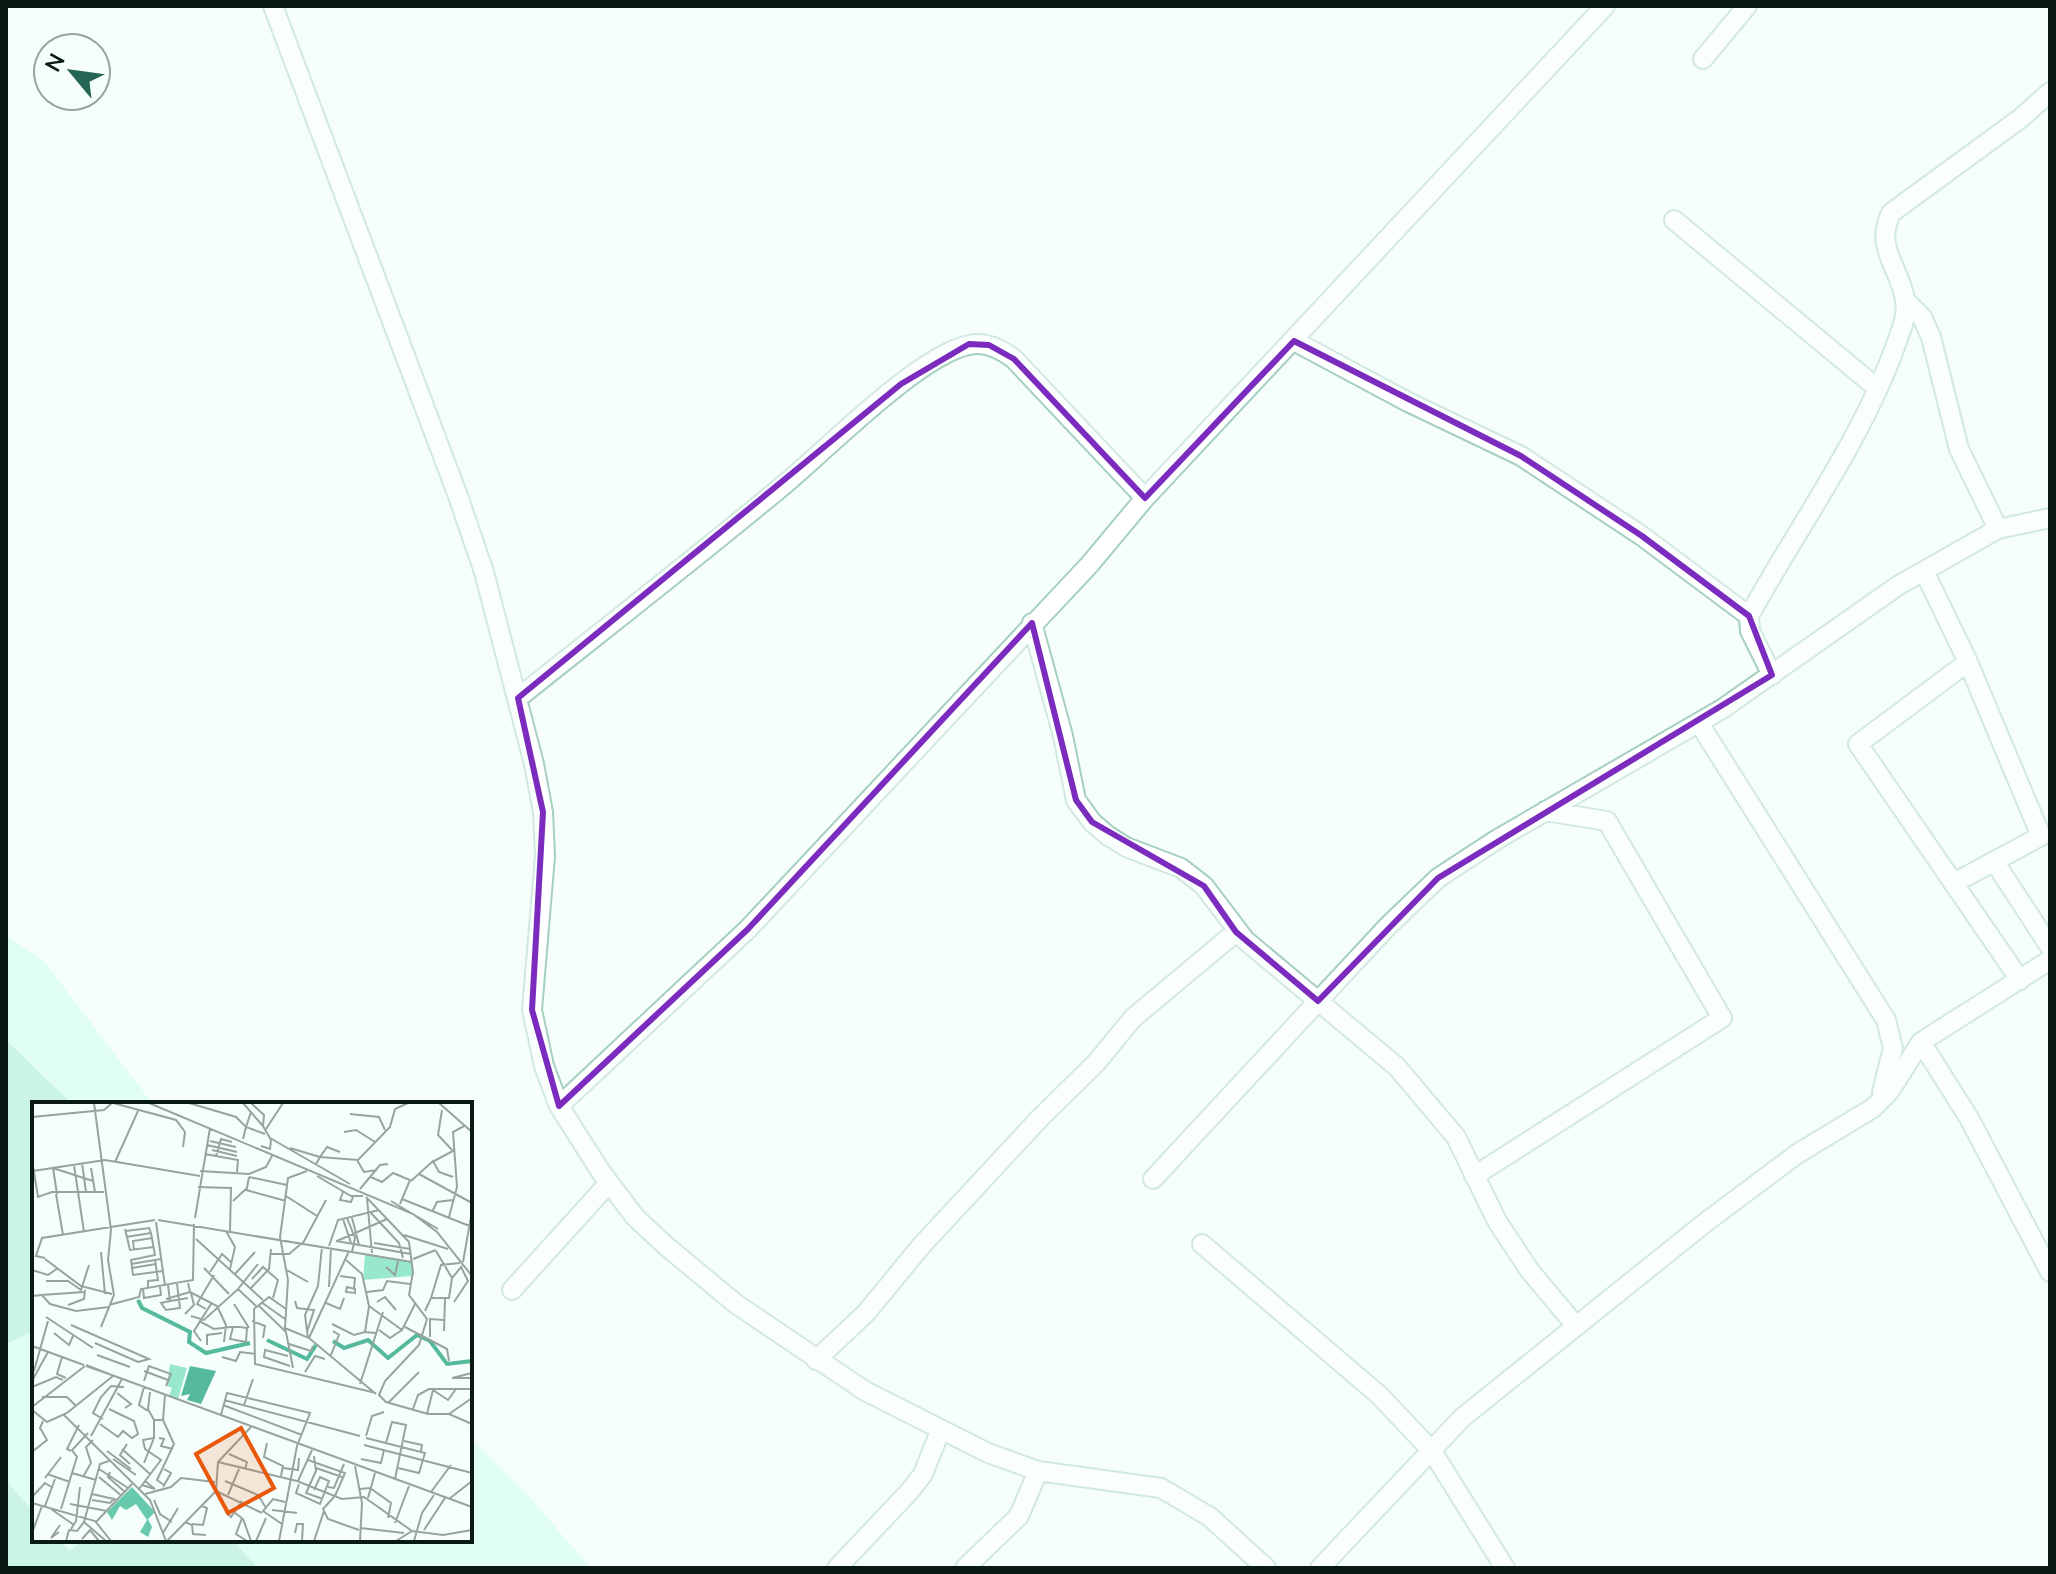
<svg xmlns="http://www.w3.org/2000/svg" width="2056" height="1574" font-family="'Nunito Sans',sans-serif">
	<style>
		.built { fill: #c8feeb }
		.green { fill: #97e8ce }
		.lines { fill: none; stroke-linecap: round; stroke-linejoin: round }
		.minor-casing { stroke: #a5d0c1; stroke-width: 22 }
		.minor { stroke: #fff; stroke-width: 18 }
		.marked { fill: none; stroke: #7b2cbf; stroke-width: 6; stroke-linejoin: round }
		.inset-river { fill: none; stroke: #55ba9d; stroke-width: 4 }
		.inset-road { fill: none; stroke: #97a39f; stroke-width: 2 }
		.view { fill: #e8590c; fill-opacity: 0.15; stroke: #e8590c; stroke-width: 4 }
		.inset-edge { fill: none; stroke: #091a14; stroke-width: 4 }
	</style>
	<rect width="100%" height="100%" fill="#f5fefb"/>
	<path class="built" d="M6,936L43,960L153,1104H34V1540H470V1437L532,1500L591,1568H6Z"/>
	<path class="green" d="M6,1040L72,1104H34V1331L6,1344Z
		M6,1481L34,1512V1540H59L70,1551L82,1540H232L258,1568H6Z"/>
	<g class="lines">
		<defs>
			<path id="minor" d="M273,6L458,496L484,572L534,764L543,812L545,856L532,1010L544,1066L559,1106L601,1172L635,1217L666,1246L736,1304L865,1391L988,1453L1038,1471L1161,1488L1210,1517L1266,1568
				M1703,59L1747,6
				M1674,220L1877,388
				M1905,300L1922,317L1931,337L1959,449L1998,529
				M1294,341L1408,402L1521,456L1642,536L1749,616
				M1924,571L1968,662L2041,836L1954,883
				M1032,623L1063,736L1076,800L1092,822L1107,835L1126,847L1181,868L1204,886L1245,940L1397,1067L1456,1137L1497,1221L1530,1271L1576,1326
				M1968,662L1858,744L2020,980
				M1772,675L1750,631L1749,616C1800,523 1864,438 1899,336C1903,326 1907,311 1905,300C1900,267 1874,248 1891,213L2021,118L2050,92
				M518,698C607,627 697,557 785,484C827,449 919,355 969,345C986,341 1001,349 1014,359L1145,498
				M1699,723L1886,1020L1893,1048L1882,1092
				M1994,861L2050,947
				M1921,1042L1969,1118L2050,1272
				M559,1106L748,929L1090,564L1145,498L1605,6
				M1474,1176L1722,1018L1607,821L1545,811
				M1153,1179L1387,927L1438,878L1496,840L1722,709L1899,585L1998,529L2050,518
				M1202,1244L1379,1395L1432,1451L1505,1568
				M512,1290L609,1183
				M816,1360L866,1313L922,1245L1040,1118L1096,1063L1133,1018L1236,932
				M837,1568L909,1492L923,1474L941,1429
				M965,1568L1019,1516L1038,1471
				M1320,1568L1463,1417L1706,1222L1797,1154L1873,1108L1889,1092L1921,1042L2050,960"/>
		</defs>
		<use href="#minor" class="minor-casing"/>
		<use href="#minor" class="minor"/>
	</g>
	<path d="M0 0H2056V1574H0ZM1294,341L1521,456L1642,536L1749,616L1772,675L1438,878L1318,1001L1236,932L1204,886L1092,822L1076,800L1032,623L748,929L559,1106L532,1010L543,812L518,698L901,384L969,344L989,345L1014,359L1145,498Z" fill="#f5fefb" fill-opacity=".55" fill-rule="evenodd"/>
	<path class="marked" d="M1294,341L1521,456L1642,536L1749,616L1772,675L1438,878L1318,1001L1236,932L1204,886L1092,822L1076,800L1032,623L748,929L559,1106L532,1010L543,812L518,698L901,384L969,344L989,345L1014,359L1145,498Z"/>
	<g transform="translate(32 1102)">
		<rect width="440" height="440" fill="#f5fefb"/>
		<path d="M100,385L123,410L116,417L120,425L116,435L108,430L115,418L104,402L94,408L88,404L80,418L75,410Z" fill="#67caad"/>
		<path d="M333,152L380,160V174L331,178ZM138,262L155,266L146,297L137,294L140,286L135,284Z" fill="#97e8ce"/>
		<path d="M158,264L184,269L169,302L155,298L158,292L149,294Z" fill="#55ba9d"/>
		<path class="inset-river" d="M106,198L110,206L158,230L157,240L174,251L218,241M235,238L275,257L284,243M301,239L312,246L336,238L356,256L385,233L398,239L415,262L440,259"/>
		<path class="inset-road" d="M62,1L79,128L76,158L82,193L69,225M81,1L144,18L153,30L151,45M117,1L381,112L405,130L440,174M157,1L204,15L214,25L211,37M211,1L231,24M219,1L232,13L231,24L239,38L238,47L229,44M407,1L440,30M219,10L214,25L233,32M318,12L347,15L353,28M0,15L72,8L80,1M234,27L251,1M312,30L324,28L343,40M238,36L318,82M178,39L204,45M175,43L205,50M258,46L288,55L295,45L308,50M180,48L205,54M173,52L206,58L205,70M184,54L189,37L200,40M0,58L6,95L20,90H72M325,58L332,70L345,68M402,59L421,49L406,33L410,8M83,60L106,9M50,61L54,90M284,62L288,55L326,58L358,25L363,7L376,1M42,63L52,130M59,66L63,90M1,69L73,58L168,74M168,69L217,72L234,65L240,54M387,72L440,101M285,74L319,94H331M217,75L255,83M339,75L350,80L361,71L378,78L368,102M379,79L401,59L407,70L421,75M166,85L199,86L198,129M328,87L348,63L356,62M214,88L254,99M311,90L308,98L319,100L321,95M24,92L31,133M25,92L21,66L61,79M254,94L285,114M334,95L377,140L381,170L377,193L395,217L387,243L353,279L347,293L354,300L396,312H417L440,322M335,96L340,151M370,97L440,125M201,99L215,86L217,75M359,99L406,127M400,110L405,100L421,98M339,111L367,141L371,156M417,115L425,85L421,30L432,24M163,116L178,26M315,116L323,136L320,150M320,116L327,143M311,117L319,141M126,118L380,160M124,120L133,184M93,127L98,148L122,145M94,129L117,126L119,131L123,153L99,158L101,173L131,169M194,129L203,145L198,167M372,133L416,147M94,135L119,131M164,137L231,198M304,139L379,152M305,139L355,117M271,141L294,98M342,141L378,147M297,144L306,118L347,108M102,148L101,139L120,136M404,149L420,176M69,150L73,192M238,152H257L270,141M13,156L4,154L10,136L123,118M13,157L49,184L80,192M381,157L404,148M314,158L330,172L337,204M431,160L440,109M99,162L123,158M354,165L363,173L366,159M100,166L124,162M172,166L197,192M253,167L276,180M0,168L16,173L26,166M178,170L190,152L200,161M203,172L223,150M308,174L323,176L322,186M220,177L231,165L246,178L241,196M14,179H36L49,188L57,163M136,183L138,199L156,196M116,185V179L126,178L123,158L129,157M297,185L299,146M315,185L323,187V191L314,190ZM111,186L112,196L129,193L128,185M219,186L237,167L239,147M206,187L226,162M158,190L185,204L194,223L192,240M335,190L351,188L355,179L378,182M9,193L52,190M0,194L10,193L18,202L44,209L77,205M399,196L409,163L428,161M134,197L158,190L156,181M138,199L129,201L134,208L148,206L145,182M263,199L265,206L282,208L275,230M229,200L253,217M345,200L353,195L364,208M422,200L436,179L429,165M294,201L308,207L312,196M202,202L217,226M36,203L52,197L53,188M77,203L107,195L109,187L161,178L162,122M226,203L254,230L261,266M174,207L165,202L182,173M254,207L237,195L222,207L223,262L344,291M393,209L399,196H417L420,176L430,164M153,212L162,203L159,191M159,214L172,218L206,187L224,204M14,215L61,246M167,219L182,227L199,225H208L215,226L214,240L198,237L201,225M220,219L233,224L231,236M300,222L322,233L333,230M39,223L117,257L106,260L63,241M373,225L415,247L417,259M253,226L256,178L248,135L256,76L275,69M347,228L358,236L370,228M412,229L413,197M254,230L253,226L277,236L344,292M22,231L37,243L41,234M344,231L333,230L337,204L370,228L383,202M398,235V217L412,218M276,236L273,213L286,184L290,145M277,236L317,149M169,239L162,229L179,202M257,242L279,249L281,244M175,243V233L190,231M0,244L52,263M65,253L98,265M299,253L307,233L301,229M256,254L233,248L232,255L258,264M30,255L25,272L34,276M190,255L204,259L208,250L224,252M54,264L77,272L54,263M2,269L16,219M112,269L136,278M273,270L283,254L293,257M440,271L420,276H440M77,272L440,405M1,277L16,250M112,279L117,264L139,272L134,284M328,282L351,210M0,285L24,275L31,278M112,285L107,303L116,309M401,288L416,298L424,287M118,290L116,307L122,318M85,291L99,302L93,306M10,295H35L44,304M192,298L328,334M356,301L387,270M191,303L270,333M212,303L221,277M0,305L53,264M381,307L386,293L397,287H440M0,308L15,320L35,311L81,274M395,312L401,288M417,312L440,296M32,313L118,398L134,439M189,313L195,291L278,311L265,344L247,439M71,317L61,311L69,295L79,284L92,285M131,318L142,342L125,378L132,383M68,322L86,335L91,329L100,336L106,332L102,319L77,307M56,331L40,348L45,355L40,371L64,378M59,334L90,277M334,334L340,314L352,310M127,336L132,337L129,344L141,347M334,336L393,351L387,371L366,366M372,339L390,343L389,349M235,341L232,355L251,364L249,374M354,341L360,320L374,323L363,377M95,342L88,353L98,362M332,343L440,371M90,347L118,372M39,349L35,347L47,323M75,349L99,367M0,350L15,338L8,326L11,319M197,352L215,360L213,367M282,354L284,369L274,391L291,397M81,357L104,373M329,357L349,361L352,348M276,358L313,371L303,394M186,360L265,379L310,397L332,395L380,429M112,361L122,336M323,364L330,401L328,439M251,366L266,368L267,356M284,366L310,375M67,367L96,386M78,370L76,375L93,390M15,372L38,380M51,375L59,361L54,345L61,338M67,375L90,394M13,376L29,355M193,379L226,393L234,406M266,379L280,348M267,382L264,391L288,402L297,379L288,375L282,388M110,383L123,387L113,379M131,385L139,371L132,367M296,385L302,386L312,362M107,387L129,358L113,347L111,338L122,336V318H131L133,293M328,387L338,386L359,401L356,416M184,389L230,411M399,390L419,363M60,392L86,398M113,392L139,385L149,376L183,380M196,393L207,367M0,395L13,381L21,386M302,395L291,407L296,417L327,428M336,396L343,371M417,397L440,379M60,398L78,401L83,396M122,398L128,412L140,420M0,401L63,419L79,439M38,402L75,409M13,404L23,377M19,407L42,423M29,407L40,371M240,408L265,411M193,409L199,415L210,399M202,410L211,417L219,439M210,416L204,432L215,439M52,420L74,439M64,420L100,382M153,420L160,423L161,432L174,433M363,421L377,384M160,422L171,423L175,406L170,404M250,422L231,409L241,397L253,400M328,426L372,431M39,427L44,419L48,385M392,428L413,396M27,430L19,436L28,423M0,431L10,404M131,431L146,406M263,431L265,422H271L270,439M50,437L58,428L67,439M34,439L37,428L45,429L52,420L68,362L77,359M135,439L184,389L186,360L219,325M224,439L234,416M282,439L292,409M364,439L380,429L411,433L440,428M382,439L390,411L402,393"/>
		<path class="view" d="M209,326L242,386L196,411L164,352Z"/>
		<rect width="440" height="440" class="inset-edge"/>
	</g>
	<rect width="2056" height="1574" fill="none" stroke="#091a14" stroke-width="16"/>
	<g transform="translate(72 72) rotate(299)"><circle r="38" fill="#f5fefb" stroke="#97a39f" stroke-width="2"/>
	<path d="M0-6L14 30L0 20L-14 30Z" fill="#246553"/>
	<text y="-12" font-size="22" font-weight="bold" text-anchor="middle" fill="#091a14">N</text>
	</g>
</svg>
